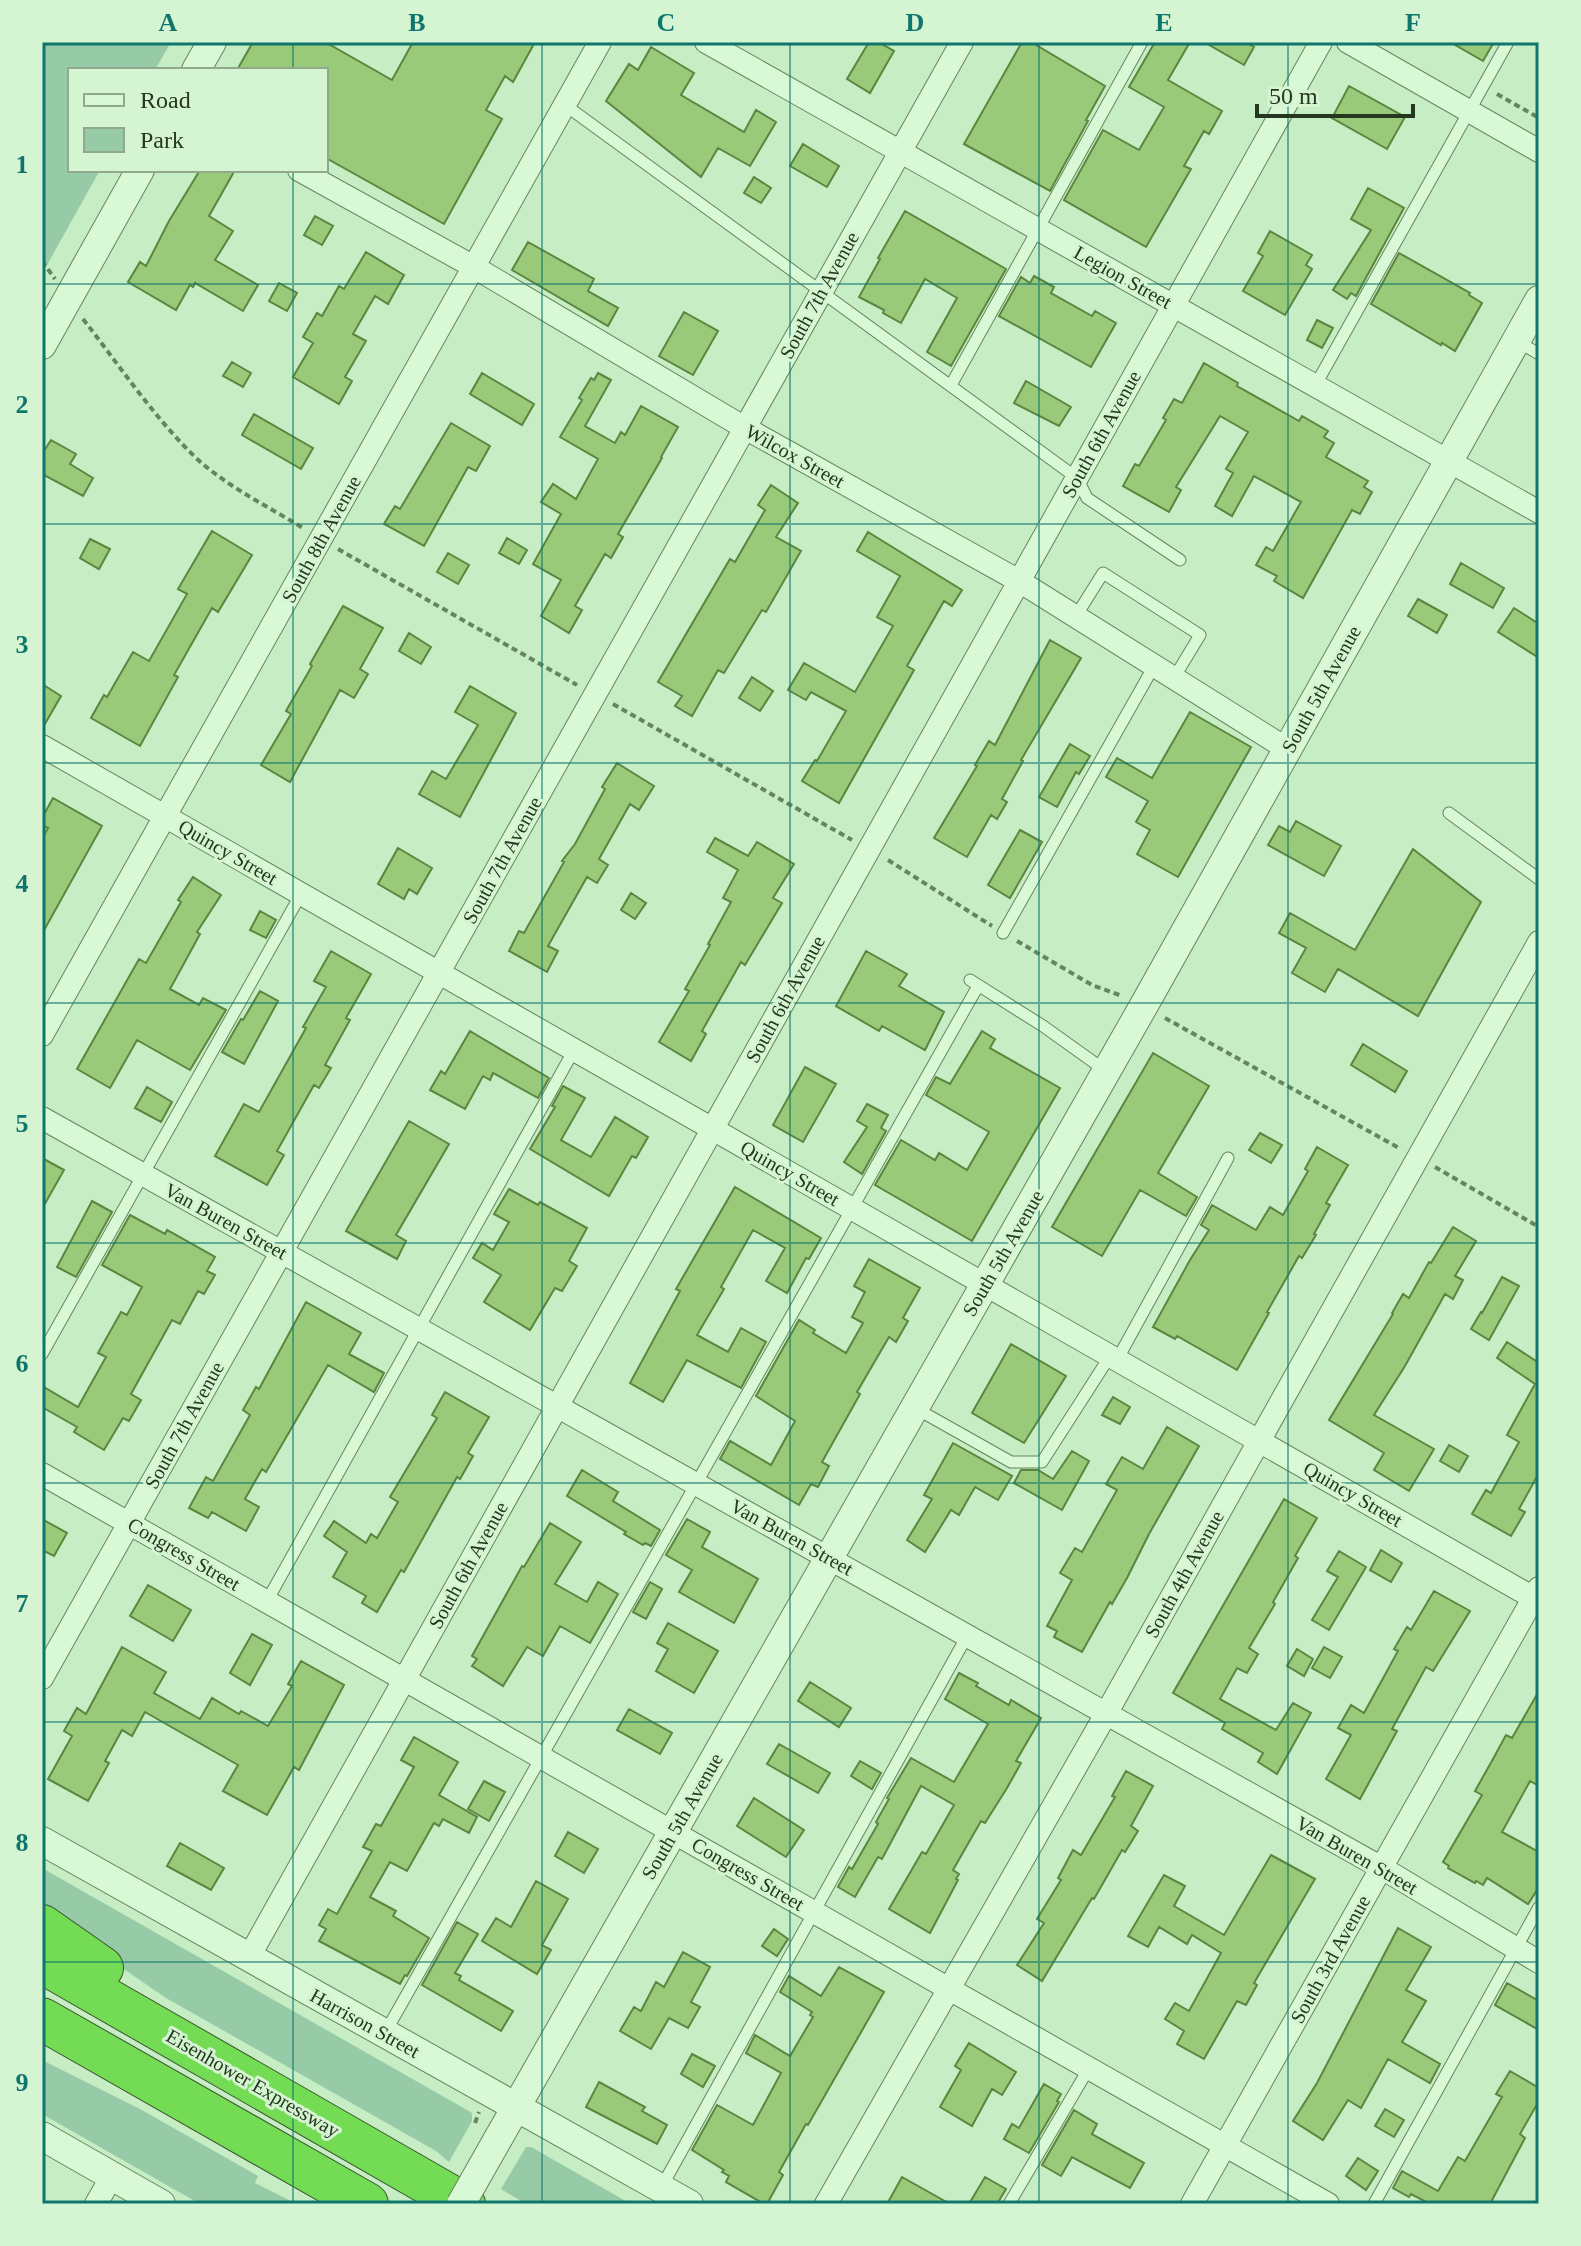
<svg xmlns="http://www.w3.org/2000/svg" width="1581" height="2246" font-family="Georgia,serif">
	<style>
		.green { fill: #97cba8 }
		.building { fill: #98ca79; stroke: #5c8540; stroke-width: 2 }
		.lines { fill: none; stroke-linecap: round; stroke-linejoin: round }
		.service-casing { stroke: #66865a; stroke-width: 13 }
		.minor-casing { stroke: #66865a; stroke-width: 24 }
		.tertiary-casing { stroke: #66865a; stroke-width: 30 }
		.motorway-casing { stroke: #3b542e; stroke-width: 44 }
		.path { stroke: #66865a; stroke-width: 4; stroke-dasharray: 6 4; stroke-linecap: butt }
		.service { stroke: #d9f8d6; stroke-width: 11 }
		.minor { stroke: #d9f8d6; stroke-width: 22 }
		.tertiary { stroke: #d9f8d6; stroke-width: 28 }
		.motorway { stroke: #74db55; stroke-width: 42 }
		.tertiary-bridge-casing { stroke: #66865a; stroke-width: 30; stroke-linecap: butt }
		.tertiary-bridge { stroke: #d9f8d6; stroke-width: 28 }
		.grid { fill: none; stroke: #0f766e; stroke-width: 2; stroke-opacity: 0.55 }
		.labels { text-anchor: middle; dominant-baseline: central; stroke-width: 6; stroke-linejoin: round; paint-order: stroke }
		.street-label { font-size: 20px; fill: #25371e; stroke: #d5f5d2 }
		.neatline { fill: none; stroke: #0f766e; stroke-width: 3 }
		.grid-label { font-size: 26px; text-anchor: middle; font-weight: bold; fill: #0f766e }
	</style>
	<rect width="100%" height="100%" fill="#c6edc3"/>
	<path class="green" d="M42,42H171L155,70H70V170H100L42,274Z
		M42,1868L467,2110L472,2113V2121L449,2162L436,2151L166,1998L42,1913Z
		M42,2060L140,2109L258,2176L255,2183L297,2204H200L42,2114Z
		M526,2147H531L631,2204H526L501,2189Z"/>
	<path class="building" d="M253,42H325L392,80L413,42H535L513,82L505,76L486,110L502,119L444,224L326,158V70H237Z
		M869,42H878L894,51L870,93L847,79Z
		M1022,42H1031L1105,86L1086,120L1088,121L1050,191L964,144Z
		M1155,42H1190L1168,80L1222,111L1209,134L1204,131L1184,166L1191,169L1146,247L1064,200L1103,130L1139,150L1164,107L1129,87Z
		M1204,42H1245L1254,47L1244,65Z
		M1450,42H1494L1483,61Z
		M651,47L694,73L681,95L744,132L756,110L776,122L750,166L718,148L701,177L606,101L629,64L638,70Z
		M1349,86L1405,117L1387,149L1332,118Z
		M803,144L839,166L827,187L790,166Z
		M200,170H235L209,216L233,231L215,260L258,285L243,311L195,283L193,287L190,285L176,310L128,282L140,262L146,266L169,221Z
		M754,177L771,188L761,203L744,193Z
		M1368,188L1404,208L1356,296L1351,293L1347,299L1333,290L1371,230L1351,219Z
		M905,211L1006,269L951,366L927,352L957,298L925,279L901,323L883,313L884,310L859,297L880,259L878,258Z
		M315,216L333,226L322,245L304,235Z
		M1270,231L1312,255L1306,265L1312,269L1285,315L1243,291L1263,256L1258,253Z
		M528,242L594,279L588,291L618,308L608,326L512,270Z
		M366,252L404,275L388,304L375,296L353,334L366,341L345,377L352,381L339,404L293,377L313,343L303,337L317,313L322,316L339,286L344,289Z
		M1399,253L1470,293L1469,295L1482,303L1455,351L1442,343L1441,345L1371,304Z
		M1034,276L1054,287L1051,293L1092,316L1095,311L1116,323L1091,367L999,316L1021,277L1030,283Z
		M279,283L297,293L287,311L269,301Z
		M684,312L718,331L693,375L659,356Z
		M1317,320L1333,328L1322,348L1307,340Z
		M232,362L251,373L243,387L223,376Z
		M1204,363L1238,383L1237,386L1299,421L1302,416L1328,431L1324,437L1334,443L1326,457L1368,481L1364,487L1372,492L1360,514L1352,510L1303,598L1274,581L1277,576L1256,565L1266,547L1273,551L1301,502L1254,476L1232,516L1215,506L1233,473L1226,469L1248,432L1220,416L1176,487L1181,490L1169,512L1123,486L1135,464L1139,466L1166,420L1163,418L1174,399L1182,403Z
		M482,373L534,404L522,425L470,394Z
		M598,373L611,380L585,426L615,443L621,432L625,435L641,406L678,427L661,457L662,458L618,534L623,537L611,558L605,554L575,606L582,610L569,633L541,616L561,580L533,564L561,514L541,502L553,484L576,499L598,459L560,437L582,400L579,398L591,378L594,380Z
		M1026,381L1071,407L1059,426L1014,403Z
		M254,414L313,448L301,469L242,435Z
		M451,423L490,446L476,471L468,467L424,546L384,524L395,506L400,509Z
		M51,440L76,454L70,464L93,478L83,496L42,474V454Z
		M771,485L798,503L776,537L801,551L766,612L762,610L724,673L718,670L692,716L675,706L682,696L658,682L730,559L735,562L765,510L758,505Z
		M212,531L252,555L218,612L212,608L174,675L178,677L140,746L91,718L104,695L107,697L133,652L149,661L187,594L178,589Z
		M868,532L962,590L952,606L944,601L907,666L914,670L839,803L802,781L815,760L817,761L846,711L811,692L806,700L788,690L804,663L855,692L893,626L877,617L900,576L857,551Z
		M507,538L527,550L519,564L499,553Z
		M90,539L110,549L99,569L80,558Z
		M448,553L469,565L458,584L437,572Z
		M1461,563L1504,588L1493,608L1450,584Z
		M1418,599L1447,615L1437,633L1408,616Z
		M343,606L383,628L360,669L368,674L354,698L340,690L290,782L261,765L291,714L286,711L312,666L310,664Z
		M1514,608L1539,624V658L1498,632Z
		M409,633L431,647L421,664L399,651Z
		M1050,640L1081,658L1021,760L1023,761L1002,799L1007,802L997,819L991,815L967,857L934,838L977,766L975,765L989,741L995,745Z
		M752,677L773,691L760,711L739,698Z
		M42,684L61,696L42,729Z
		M470,686L516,713L460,817L419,794L432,771L446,779L478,725L455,712Z
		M1190,712L1251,747L1178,877L1137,854L1150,830L1136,822L1148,801L1106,777L1117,758L1152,778Z
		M1070,744L1090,756L1079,774L1076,772L1057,807L1039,797Z
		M617,763L654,786L639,810L630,804L599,859L608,865L597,883L587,877L548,946L558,951L547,972L509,951L519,931L524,933L564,862L562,861L575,844L605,789L602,787Z
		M53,798L102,826L42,934V839L48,828L42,825V818Z
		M1296,821L1341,846L1324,876L1268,845L1279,826L1290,832Z
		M1020,830L1042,842L1010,898L988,885Z
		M715,838L748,856L757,842L794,864L773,898L782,903L745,965L741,962L702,1031L706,1034L691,1061L659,1042L689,991L685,989L710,945L708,944L731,902L723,898L738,870L707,852Z
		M398,848L432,868L417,894L409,889L404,899L378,884Z
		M1413,849L1481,902L1418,1016L1338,969L1325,992L1292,973L1306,948L1279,933L1290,913L1355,950Z
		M193,877L221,895L197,932L200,934L170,989L199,1005L203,998L226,1010L190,1070L137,1040L110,1088L77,1069L139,959L146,963L181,902L178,900Z
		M631,893L646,903L635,919L621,910Z
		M260,911L276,920L266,938L250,930Z
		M331,951L371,974L346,1018L350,1020L325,1065L331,1068L319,1088L314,1085L277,1151L284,1155L267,1185L215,1156L244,1104L259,1112L306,1028L303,1027L326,987L314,981Z
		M866,951L907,974L899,986L944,1012L925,1050L882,1026L879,1031L836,1006Z
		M260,991L278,1001L244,1064L222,1052L241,1019L243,1020Z
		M470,1031L549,1078L538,1098L493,1073L490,1080L483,1076L465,1109L430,1090L441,1071L445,1074Z
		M982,1031L995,1039L990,1048L1060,1088L972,1241L875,1185L901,1140L935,1160L939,1153L967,1170L989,1132L926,1095L936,1077L950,1084Z
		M1363,1044L1407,1071L1395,1092L1351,1065Z
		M1153,1053L1209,1086L1158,1173L1197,1197L1186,1216L1140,1190L1102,1256L1052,1227Z
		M805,1067L836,1084L803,1142L773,1125Z
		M563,1086L585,1098L561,1140L591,1157L615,1117L648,1137L636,1158L632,1156L609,1196L530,1149L555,1107L552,1106Z
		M147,1087L172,1102L161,1122L135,1108Z
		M867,1104L888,1115L881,1128L886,1131L862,1174L844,1162L867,1127L857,1121Z
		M409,1121L449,1144L396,1235L406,1241L397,1259L346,1231Z
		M1260,1133L1282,1145L1271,1163L1249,1150Z
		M1317,1147L1348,1165L1326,1203L1330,1205L1314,1234L1316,1235L1302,1258L1299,1256L1267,1312L1269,1313L1237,1370L1177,1336L1175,1339L1153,1327L1190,1260L1209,1230L1201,1225L1212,1205L1256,1230L1270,1207L1283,1215L1308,1171L1305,1169Z
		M42,1158L64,1170L42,1209Z
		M735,1187L821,1238L809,1259L806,1258L787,1293L766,1281L785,1248L753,1230L721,1287L724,1289L697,1335L728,1352L741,1328L766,1342L741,1388L687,1360L663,1402L630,1383L680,1291L676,1289Z
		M509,1189L538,1205L540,1202L587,1228L569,1261L577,1266L562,1291L555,1288L530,1330L484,1302L501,1275L473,1258L482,1243L493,1250L509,1222L494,1214Z
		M92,1201L112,1212L76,1277L57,1267Z
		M130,1215L165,1234L167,1230L215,1257L207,1271L215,1275L204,1294L198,1291L180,1324L172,1320L131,1394L141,1400L129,1421L123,1418L104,1450L74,1432L77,1427L42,1407V1386L78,1407L106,1357L98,1353L121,1312L127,1315L142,1287L102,1265Z
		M1453,1227L1476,1241L1455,1276L1463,1280L1453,1299L1445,1294L1405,1366L1374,1415L1434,1449L1409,1491L1374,1470L1384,1453L1329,1420L1393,1314L1392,1313L1403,1294L1409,1298L1429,1262L1431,1263Z
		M869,1259L920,1288L903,1318L908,1321L896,1342L889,1337L857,1392L860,1394L822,1462L829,1466L818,1487L811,1484L799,1505L720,1459L730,1441L771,1465L795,1421L756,1396L799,1320L815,1330L813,1333L846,1353L863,1323L852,1317L865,1292L854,1286Z
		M1502,1277L1519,1286L1489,1340L1471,1329L1481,1312L1482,1313Z
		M306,1302L361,1333L349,1354L384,1373L374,1392L328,1365L266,1472L262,1469L245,1499L259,1507L246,1531L212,1512L208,1518L189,1508L206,1477L213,1481L250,1415L243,1410L256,1387L259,1389Z
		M1507,1342L1539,1363V1473L1519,1509L1525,1512L1511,1536L1472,1514L1486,1490L1491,1493L1519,1442L1507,1435L1535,1384L1497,1358Z
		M1011,1344L1066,1376L1024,1443L972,1413Z
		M445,1392L489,1417L468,1453L473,1456L460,1479L457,1477L404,1572L401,1570L377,1612L362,1603L366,1596L333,1577L347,1552L324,1536L334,1521L366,1543L371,1534L377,1538L398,1502L390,1497L437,1418L432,1415Z
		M1113,1397L1130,1407L1120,1424L1102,1415Z
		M1167,1427L1199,1446L1149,1534L1127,1578L1112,1604L1110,1602L1082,1652L1054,1637L1057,1631L1047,1626L1072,1580L1060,1573L1075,1548L1082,1552L1117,1490L1106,1484L1122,1457L1143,1469Z
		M953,1443L1012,1476L998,1500L975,1487L959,1515L951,1510L925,1552L907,1540L932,1499L924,1495Z
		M1449,1445L1468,1456L1459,1472L1440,1461Z
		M1072,1451L1089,1461L1062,1510L1014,1483L1021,1470H1038L1053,1479Z
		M582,1470L618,1492L613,1501L660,1530L651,1546L645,1543L643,1545L624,1534L626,1532L567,1496Z
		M1284,1499L1317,1518L1295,1556L1298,1558L1273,1602L1275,1604L1249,1648L1258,1654L1247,1673L1237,1668L1220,1699L1276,1730L1293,1703L1311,1713L1277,1774L1258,1762L1263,1753L1222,1729L1225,1723L1173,1693Z
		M42,1519L67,1533L54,1556L42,1550Z
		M687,1519L710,1532L702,1547L758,1579L734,1623L679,1592L692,1570L666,1555Z
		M550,1523L581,1542L555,1584L587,1602L598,1582L618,1594L590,1643L560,1626L543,1656L527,1647L503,1686L472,1666L477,1659L472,1656L522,1566L524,1567Z
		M1381,1550L1402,1563L1391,1582L1370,1570Z
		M1339,1551L1366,1567L1329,1630L1312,1620L1338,1577L1327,1571Z
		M650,1582L662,1589L646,1619L633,1612Z
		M148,1585L191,1610L173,1641L130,1616Z
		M1434,1591L1470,1611L1433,1671L1426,1667L1392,1729L1397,1731L1360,1799L1326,1779L1351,1735L1338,1728L1351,1705L1364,1713L1398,1651L1394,1649L1407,1627L1411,1630Z
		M668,1623L718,1651L694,1693L656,1671L668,1649L657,1643Z
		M252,1634L272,1645L250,1685L230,1673Z
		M122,1647L166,1672L154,1693L200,1719L212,1698L239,1714L241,1711L268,1726L292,1686L288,1684L301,1661L344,1685L299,1770L294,1767L267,1815L223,1791L238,1765L145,1712L132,1736L122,1730L105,1761L109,1763L88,1801L48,1779L72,1736L64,1731L77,1708L86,1714Z
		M1324,1647L1342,1657L1330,1678L1312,1668Z
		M1297,1649L1313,1659L1304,1676L1287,1666Z
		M959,1673L978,1683L976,1686L1009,1705L1011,1700L1041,1718L1016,1761L1021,1763L1007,1788L985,1823L981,1821L953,1870L959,1874L956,1879L958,1880L930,1933L889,1909L922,1852L926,1854L954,1805L921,1786L882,1859L878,1857L855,1897L838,1887L849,1867L852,1869L878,1824L876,1822L889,1799L887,1798L911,1758L954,1782L988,1724L945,1699Z
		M810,1682L851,1708L839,1727L798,1701Z
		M1539,1691V1786L1530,1781L1502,1832L1539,1852V1887L1528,1904L1487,1878L1483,1885L1476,1881L1475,1883L1448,1868L1449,1866L1443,1862L1482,1795L1475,1791L1493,1759L1506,1735L1512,1738Z
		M629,1709L672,1733L660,1754L617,1730Z
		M414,1737L458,1762L439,1795L477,1817L469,1833L443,1819L439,1826L434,1823L407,1871L390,1862L370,1897L396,1911L393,1916L429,1938L407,1976L405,1975L400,1984L319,1941L326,1929L319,1925L328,1909L337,1914L372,1851L363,1847L376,1824L381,1826L414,1767L401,1760Z
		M779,1744L830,1773L818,1793L767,1764Z
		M860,1761L881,1773L872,1789L851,1776Z
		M1126,1771L1153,1786L1131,1826L1138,1831L1125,1852L1122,1850L1094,1899L1092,1898L1042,1981L1017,1965L1044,1923L1037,1919L1061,1880L1058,1878L1073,1850L1081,1855L1115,1797L1112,1796Z
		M484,1781L505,1792L489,1821L468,1809Z
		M754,1798L804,1830L786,1857L737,1826Z
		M568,1832L598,1849L584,1873L555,1856Z
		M180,1843L224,1868L211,1890L167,1866Z
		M1271,1855L1315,1879L1254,1983L1257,1985L1246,2005L1237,2001L1204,2059L1177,2044L1184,2031L1165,2019L1175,2003L1189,2011L1221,1953L1192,1935L1187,1944L1159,1927L1148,1947L1128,1936L1164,1875L1185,1886L1174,1906L1224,1935Z
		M536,1881L568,1899L542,1945L551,1950L537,1974L482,1941L496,1918L511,1927Z
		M457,1922L478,1934L455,1973L461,1976L459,1980L513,2011L501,2031L422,1985Z
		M1398,1928L1431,1947L1406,1990L1426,2001L1402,2042L1440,2064L1430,2083L1388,2059L1361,2108L1348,2100L1323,2140L1293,2121L1317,2083Z
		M774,1929L788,1939L777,1956L762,1946Z
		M683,1952L710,1967L691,2002L700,2007L688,2028L669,2018L651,2049L620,2031L634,2007L641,2011L656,1982L664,1987Z
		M839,1967L884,1992L808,2125L806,2124L779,2172L783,2175L767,2204H764L726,2182L729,2176L722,2172L724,2170L692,2150L717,2105L753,2125L781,2073L746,2053L755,2035L790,2056L813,2017L810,2015L812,2012L780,1992L789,1976L821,1996Z
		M1507,1983L1539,2001V2030L1495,2005Z
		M969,2043L1016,2072L1002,2095L992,2089L972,2126L940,2107L961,2070L955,2066Z
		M692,2054L715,2066L703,2087L681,2074Z
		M1510,2071L1539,2088V2101L1520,2134L1525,2138L1490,2204H1430L1411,2194L1409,2197L1393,2188L1402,2171L1438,2191L1458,2157L1465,2161L1502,2097L1496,2094Z
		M599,2082L645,2107L642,2111L667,2125L657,2144L586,2107Z
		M1044,2084L1061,2094L1057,2101L1059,2102L1029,2153L1004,2139L1012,2124L1019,2128Z
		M1385,2109L1404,2120L1394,2137L1375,2126Z
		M1074,2110L1097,2124L1092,2134L1144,2163L1130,2188L1072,2157L1061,2176L1042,2165Z
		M1358,2158L1378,2171L1366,2190L1346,2176Z
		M902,2177L950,2204H887Z
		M985,2177L1006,2189L997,2204H969Z"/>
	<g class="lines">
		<defs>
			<path id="service" d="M565,105L1077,478L1087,498L1180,560
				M1517,341L1539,354
				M951,385L1142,42
				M1315,386L1508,42
				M1076,616L1103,573L1200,635L1174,678
				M1449,813L1539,879
				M1003,933L1154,666
				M970,980L1043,1026L1106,1071
				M42,1354L301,894
				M1117,1360L1228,1158
				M915,1408L1011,1462H1042L1110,1356
				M267,1601L574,1050
				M385,2033L978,986
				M661,2188L967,1636
				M1009,2204L1089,2068
				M1374,2204L1539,1907"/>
			<path id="minor" d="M706,42L1539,512
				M1348,42L1539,151
				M299,170L474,267L745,428L1019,581L1287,749
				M42,746L1539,1601
				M42,1035L600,42
				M42,1118L1382,1868L1539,1962
				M42,1474L1328,2204
				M42,1678L962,42
				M249,1957L1321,42
				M96,2204L112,2176
				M826,2204L1106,1714L1539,942
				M1192,2204L1539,1588"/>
			<path id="tertiary" d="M196,70L212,42
				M42,345L140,170
				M42,1841L689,2204
				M42,2136L161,2204
				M499,2137L1143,1007L1539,300"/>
			<path id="motorway" d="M42,1926L102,1968
				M42,1962L464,2204
				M42,2019L367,2204"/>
		</defs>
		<use href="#service" class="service-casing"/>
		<use href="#minor" class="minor-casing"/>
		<use href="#tertiary" class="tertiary-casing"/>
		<use href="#motorway" class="motorway-casing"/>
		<path class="path" d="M1497,94L1539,118
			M42,261L55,279
			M83,319C119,365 153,416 195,457C226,486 267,506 303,528
			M338,549L577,685
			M613,704L852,840
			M888,860L992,926
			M1017,941L1092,985L1122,996
			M1165,1018L1399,1148
			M1435,1167L1539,1227
			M475,2123L479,2112"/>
		<use href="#service" class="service"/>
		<use href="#minor" class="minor"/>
		<use href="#tertiary" class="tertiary"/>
		<use href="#motorway" class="motorway"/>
		<defs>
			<path id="tertiary-bridge" d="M461,2204L499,2137"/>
		</defs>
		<use href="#tertiary-bridge" class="tertiary-bridge-casing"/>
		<use href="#tertiary-bridge" class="tertiary-bridge"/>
	</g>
	<path class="grid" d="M293,42V70M542,42V2204M790,42V2204M1039,42V2204M1288,42V2204M293,170V2204M42,284H1539M42,524H1539M42,763H1539M42,1003H1539M42,1243H1539M42,1483H1539M42,1722H1539M42,1962H1539"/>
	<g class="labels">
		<g class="street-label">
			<text transform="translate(1123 277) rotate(29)">Legion Street</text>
			<text transform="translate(819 295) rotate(-61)">South 7th Avenue</text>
			<text transform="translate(1101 434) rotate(-61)">South 6th Avenue</text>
			<text transform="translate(795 456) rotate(29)">Wilcox Street</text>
			<text transform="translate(321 539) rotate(-61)">South 8th Avenue</text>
			<text transform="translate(1321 689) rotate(-61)">South 5th Avenue</text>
			<text transform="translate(228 852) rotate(30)">Quincy Street</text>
			<text transform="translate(502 860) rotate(-61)">South 7th Avenue</text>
			<text transform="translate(785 999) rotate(-61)">South 6th Avenue</text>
			<text transform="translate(790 1173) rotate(30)">Quincy Street</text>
			<text transform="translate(226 1221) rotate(29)">Van Buren Street</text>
			<text transform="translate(1003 1253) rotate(-60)">South 5th Avenue</text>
			<text transform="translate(184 1425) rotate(-61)">South 7th Avenue</text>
			<text transform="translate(1353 1494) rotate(30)">Quincy Street</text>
			<text transform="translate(792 1537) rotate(29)">Van Buren Street</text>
			<text transform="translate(184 1554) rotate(30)">Congress Street</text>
			<text transform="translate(468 1565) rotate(-61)">South 6th Avenue</text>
			<text transform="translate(1184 1574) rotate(-61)">South 4th Avenue</text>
			<text transform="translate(682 1816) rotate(-60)">South 5th Avenue</text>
			<text transform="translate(1357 1855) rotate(30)">Van Buren Street</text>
			<text transform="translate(748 1874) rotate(30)">Congress Street</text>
			<text transform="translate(1330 1959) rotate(-61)">South 3rd Avenue</text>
			<text transform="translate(365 2023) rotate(29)">Harrison Street</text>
			<text transform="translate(253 2083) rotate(30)">Eisenhower Expressway</text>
		</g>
	</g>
	<rect width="1581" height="2246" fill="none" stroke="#d5f5d2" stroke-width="88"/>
	<rect x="68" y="68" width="260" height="104" fill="#d5f5d2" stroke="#8fa98a" stroke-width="2"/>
	<rect x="84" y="94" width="40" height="12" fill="#d9f8d6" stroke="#8fa98a" stroke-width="2"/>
	<text x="140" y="108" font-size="24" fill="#25371e">Road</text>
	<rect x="84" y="128" width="40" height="24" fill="#97cba8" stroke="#8fa98a" stroke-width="2"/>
	<text x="140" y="148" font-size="24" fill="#25371e">Park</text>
	<path d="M1257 104v12h156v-12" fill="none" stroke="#25371e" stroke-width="4"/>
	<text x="1269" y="104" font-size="24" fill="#25371e" stroke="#d5f5d2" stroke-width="6" paint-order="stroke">50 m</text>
	<rect x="44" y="44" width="1493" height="2158" class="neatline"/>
	<g class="grid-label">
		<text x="168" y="31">A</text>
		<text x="417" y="31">B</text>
		<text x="666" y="31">C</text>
		<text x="915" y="31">D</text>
		<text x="1164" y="31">E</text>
		<text x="1413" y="31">F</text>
		<text x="22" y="173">1</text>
		<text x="22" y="413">2</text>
		<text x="22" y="653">3</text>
		<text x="22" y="892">4</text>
		<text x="22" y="1132">5</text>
		<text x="22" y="1372">6</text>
		<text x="22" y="1612">7</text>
		<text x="22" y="1851">8</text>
		<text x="22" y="2091">9</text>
	</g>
</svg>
